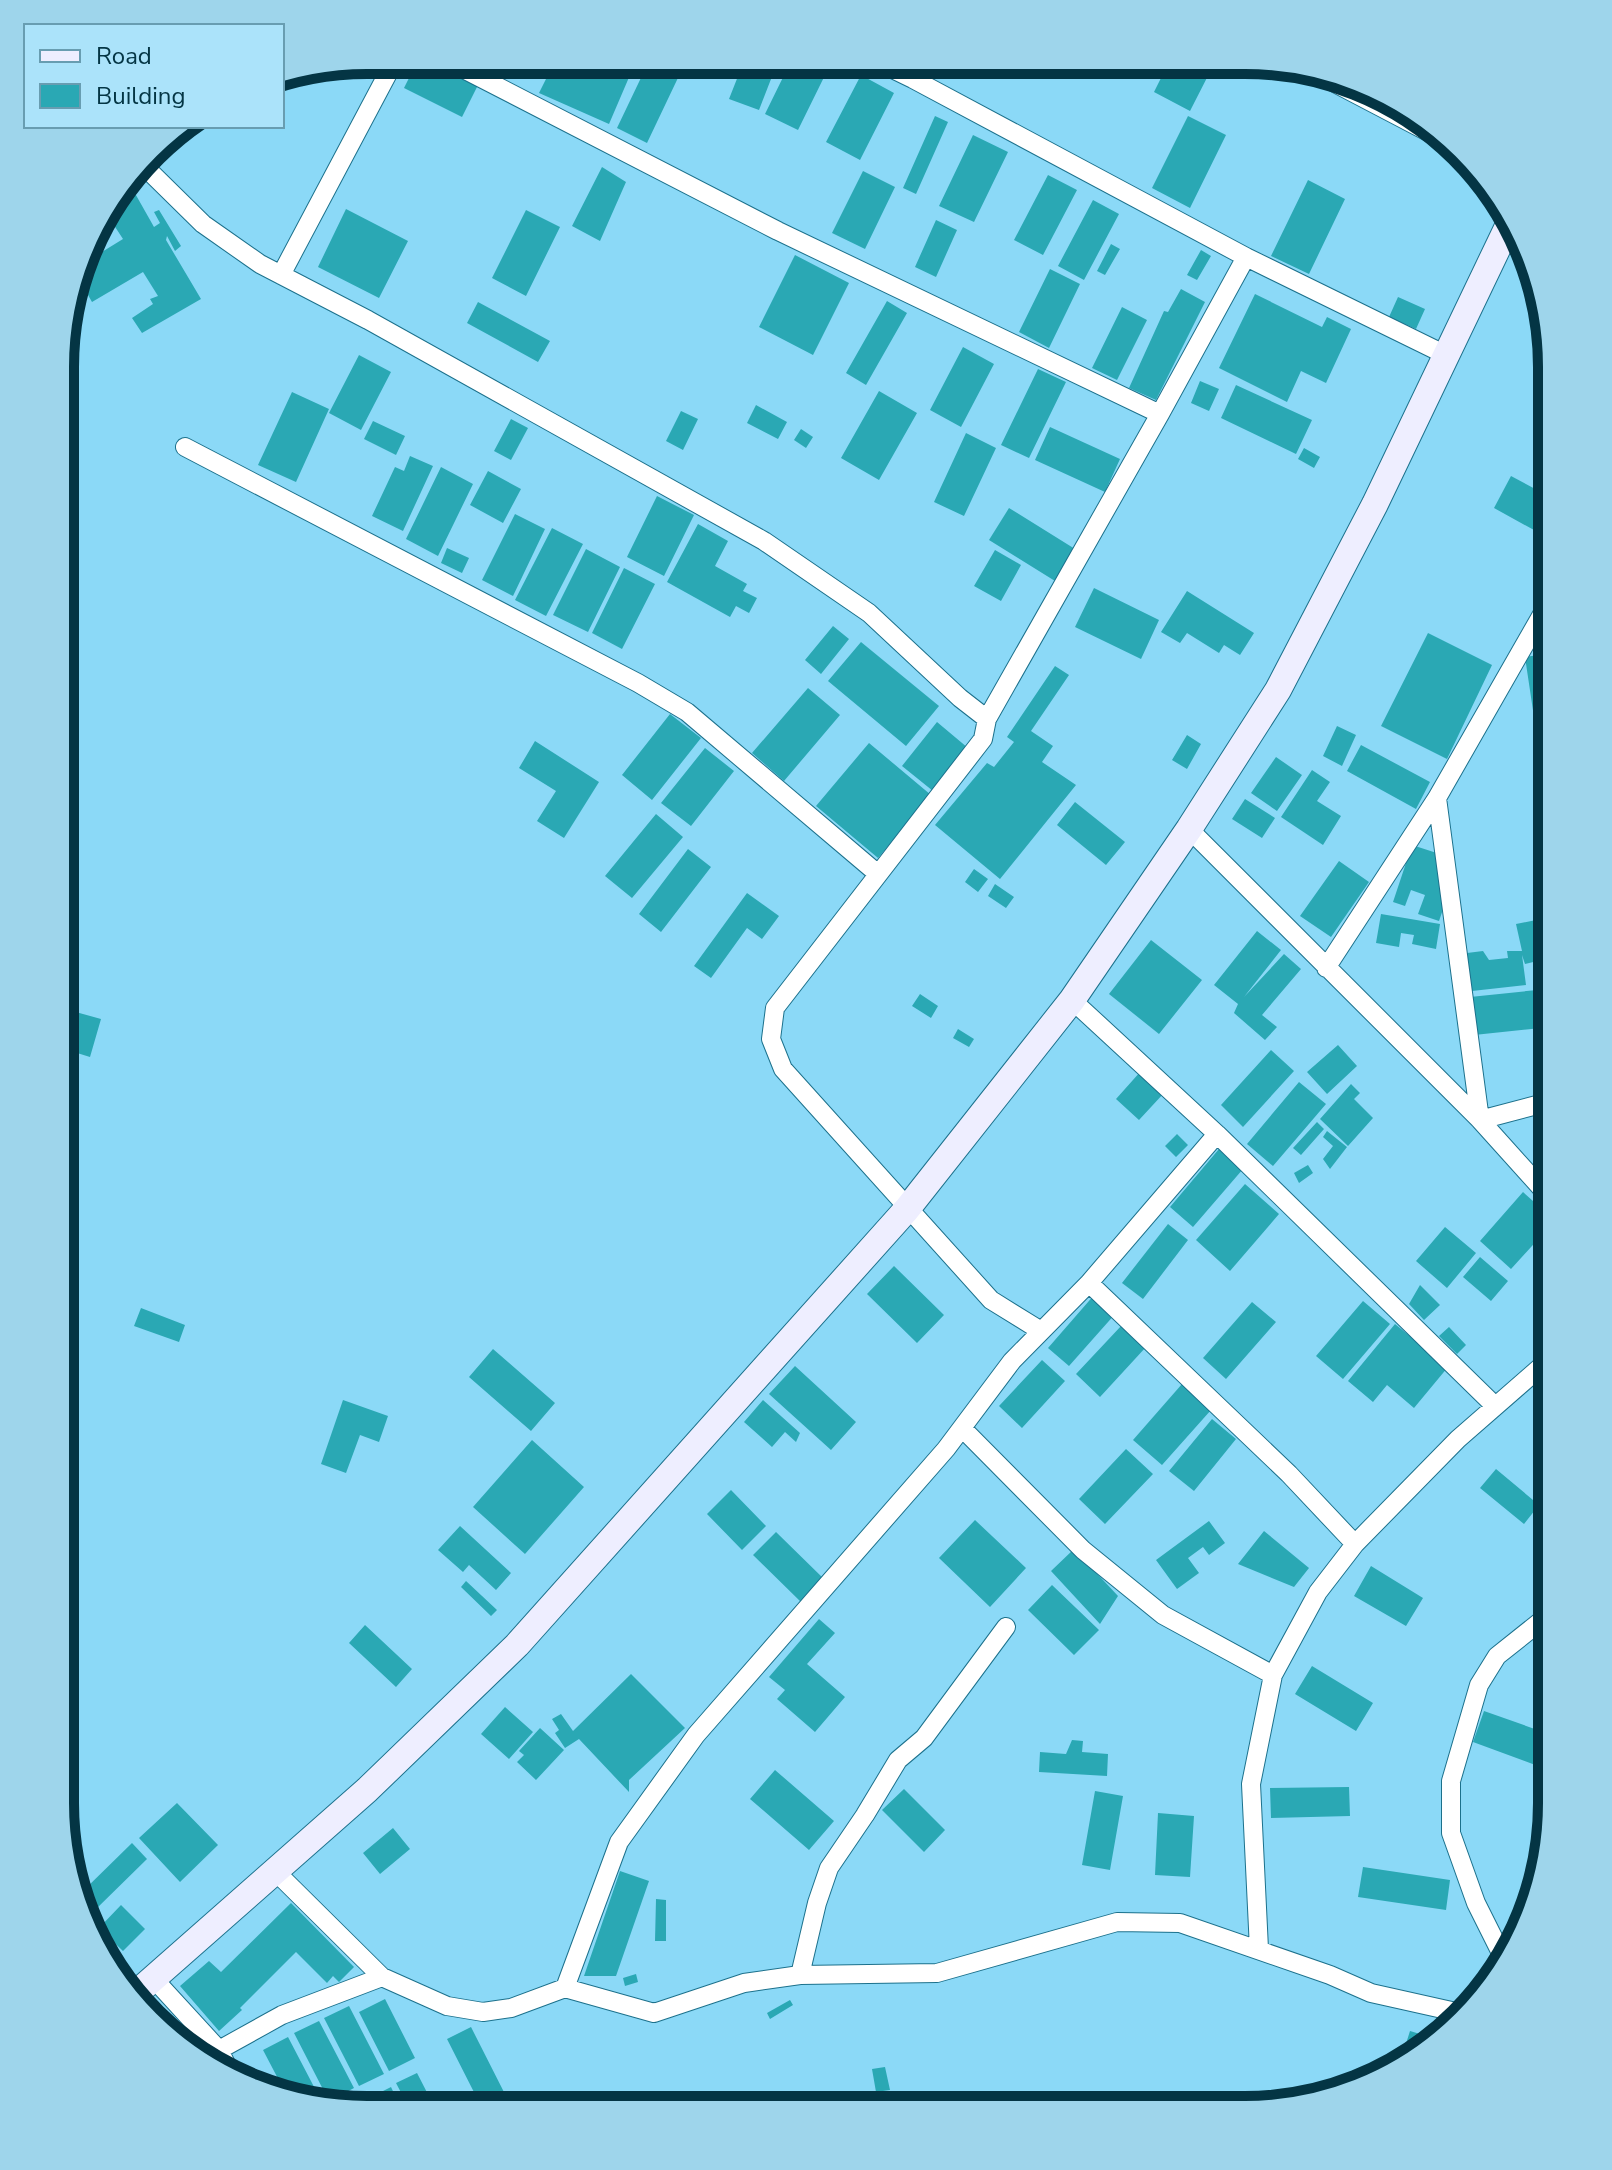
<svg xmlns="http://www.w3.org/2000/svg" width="1612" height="2170" font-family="'Nunito Sans',sans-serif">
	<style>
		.building { fill: #2aa8b4 }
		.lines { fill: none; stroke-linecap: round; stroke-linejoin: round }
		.minor-casing { stroke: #1c718c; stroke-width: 20 }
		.secondary-casing { stroke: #1c718c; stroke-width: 28 }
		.minor { stroke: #fff; stroke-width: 18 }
		.secondary { stroke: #eef; stroke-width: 26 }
		.rim { fill: none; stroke: #043544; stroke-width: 10 }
	</style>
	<rect width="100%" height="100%" fill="#8bd9f7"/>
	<path class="building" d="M418,60H429L478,85L462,117L404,88Z
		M555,61H636L609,124L539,93Z
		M649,61H686L647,143L617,128Z
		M744,61H778L759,110L729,99Z
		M791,61H818L829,67L798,130L765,114Z
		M1169,62H1215L1190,111L1154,92Z
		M861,75L894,93L860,160L826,142Z
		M935,116L948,122L916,194L903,188Z
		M1188,116L1226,135L1190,208L1152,188Z
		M973,135L1008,152L974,222L939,206Z
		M602,167L626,182L600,241L572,226Z
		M863,171L895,187L865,249L832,233Z
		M1048,175L1077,190L1043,255L1014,240Z
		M1308,180L1345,199L1309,274L1271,256Z
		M128,181L154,227L160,223L154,212L159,210L181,246L175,251L167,236L166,240L201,299L142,333L132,318L153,304L150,299L158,296L143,272L92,302L79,279L84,263L123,239L104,210Z
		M1093,200L1119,214L1084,280L1058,266Z
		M346,209L408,241L379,298L318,267Z
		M526,210L560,227L526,296L492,278Z
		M936,220L957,230L936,277L915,267Z
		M1111,244L1120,249L1105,275L1097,271Z
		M1201,250L1211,256L1197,280L1187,275Z
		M795,255L849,283L813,355L759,327Z
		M1050,269L1080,284L1049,348L1019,332Z
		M1181,289L1205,302L1156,400L1129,388L1164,311L1168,312Z
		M1255,294L1322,327L1327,317L1351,329L1326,383L1301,371L1287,402L1219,368Z
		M1398,297L1425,309L1416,329L1389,317Z
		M887,301L907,313L866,385L846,373Z
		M478,302L550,341L538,362L467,323Z
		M1122,307L1147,320L1117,380L1092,368Z
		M963,347L994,364L961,427L930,410Z
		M359,355L391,372L361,430L329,413Z
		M1038,369L1066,382L1029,458L1001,445Z
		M1200,381L1219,389L1209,411L1191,403Z
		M1236,385L1312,420L1296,454L1221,418Z
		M879,391L917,413L879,480L841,458Z
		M292,392L329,409L296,482L258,465Z
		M756,405L787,422L778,439L747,423Z
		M681,411L698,419L683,450L666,441Z
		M511,419L528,428L511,460L494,451Z
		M373,421L405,436L396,455L364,439Z
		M1050,427L1120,459L1105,492L1035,460Z
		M801,429L813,437L806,448L794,440Z
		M966,433L996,448L964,516L934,502Z
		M1304,448L1320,457L1314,468L1298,459Z
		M410,456L433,466L403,531L372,516L395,467L404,471Z
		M441,467L473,484L438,556L406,539Z
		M488,471L521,489L503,523L470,505Z
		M1511,476L1552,498V540L1494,508Z
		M657,496L694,515L664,576L627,557Z
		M1009,508L1075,549L1055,581L989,540Z
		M515,514L545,529L513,596L482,580Z
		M698,524L728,541L715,566L747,584L743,591L757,598L749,613L736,606L730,617L667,582Z
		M552,528L583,544L546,616L515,600Z
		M447,548L469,558L462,573L441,563Z
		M586,549L620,567L588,632L553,615Z
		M995,550L1021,565L1001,601L974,586Z
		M624,568L655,584L622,649L592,633Z
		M1094,588L1159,620L1141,659L1075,627Z
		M1187,591L1254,633L1240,655L1224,645L1219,653L1187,633L1180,643L1161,632Z
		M833,626L849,639L821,674L805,660Z
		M1428,633L1492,665L1447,759L1381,726Z
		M861,642L939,706L906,746L828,681Z
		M1552,653V742L1538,744L1525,657Z
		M1055,666L1069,675L1031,731L1053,746L1042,762L1076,785L1000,879L935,825L987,763L994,767L1014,742L1007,737Z
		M808,688L840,715L784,781L752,753Z
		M670,714L701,738L652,800L622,775Z
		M937,722L968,748L933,791L902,766Z
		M1337,726L1356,735L1342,766L1323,756Z
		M1187,735L1201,744L1187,769L1172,760Z
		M535,741L599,782L564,838L537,821L556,791L519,768Z
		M869,743L931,795L878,858L816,806Z
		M1361,745L1430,782L1416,809L1347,771Z
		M705,748L734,771L691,826L661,803Z
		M1276,757L1302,775L1277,811L1251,793Z
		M1312,770L1330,782L1317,801L1341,816L1323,845L1281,817Z
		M1245,799L1275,818L1262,838L1232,819Z
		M1075,802L1125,842L1106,865L1057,825Z
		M656,814L683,837L632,898L605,876Z
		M1412,845L1446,856L1438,878L1452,883L1439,921L1418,914L1425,895L1411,890L1405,906L1393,902Z
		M688,849L711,867L661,932L639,914Z
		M1339,861L1369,882L1331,937L1300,916Z
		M974,869L988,879L978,892L965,882Z
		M1552,870V910L1547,911L1540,873Z
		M995,884L1014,897L1006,908L988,896Z
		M747,893L779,916L762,939L747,928L711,978L694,966Z
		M1381,914L1440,924L1436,949L1412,944L1414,935L1401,933L1399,947L1376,943Z
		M1541,919L1550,958L1525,964L1522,955L1526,985L1472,991L1467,953L1483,951L1489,960L1508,958L1507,951H1522L1516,924Z
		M1257,931L1281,950L1244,997L1284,954L1301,969L1262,1015L1277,1027L1265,1040L1234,1013L1238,1004L1214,985Z
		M1151,940L1202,980L1159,1034L1109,994Z
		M1537,990L1541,1028L1474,1035L1470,997Z
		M920,994L938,1006L931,1018L912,1006Z
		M65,1009L101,1019L90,1057L61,1048V1022Z
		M958,1029L974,1039L969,1047L953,1038Z
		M1338,1045L1357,1066L1327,1094L1307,1072Z
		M1271,1050L1294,1071L1243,1127L1221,1105Z
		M1141,1071L1164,1093L1139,1120L1116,1099Z
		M1299,1082L1326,1104L1273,1166L1247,1144Z
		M1351,1084L1360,1093L1354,1099L1373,1118L1348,1146L1320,1119Z
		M1317,1122L1324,1129L1301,1155L1293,1148Z
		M1327,1131L1347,1147L1330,1169L1323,1159L1333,1146L1323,1137Z
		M1177,1134L1188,1145L1176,1157L1165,1146Z
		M1219,1149L1243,1169L1193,1227L1170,1207Z
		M1308,1165L1313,1173L1299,1183L1294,1173Z
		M1245,1184L1279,1214L1230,1271L1196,1240Z
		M1523,1192L1552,1218V1224L1511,1269L1480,1241Z
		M61,1224L76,1228L62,1288H61Z
		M1168,1224L1188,1240L1143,1299L1122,1283Z
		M1445,1227L1476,1253L1447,1288L1416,1261Z
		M1480,1257L1508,1281L1491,1301L1463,1277Z
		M894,1266L944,1315L917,1343L867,1294Z
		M1420,1285L1440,1305L1424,1320L1409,1304Z
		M1095,1294L1116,1313L1069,1366L1048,1348Z
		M1363,1301L1390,1324L1343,1379L1316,1356Z
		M1252,1302L1276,1322L1226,1379L1203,1358Z
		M141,1308L185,1325L179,1342L134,1326Z
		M1395,1324L1448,1367L1414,1408L1387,1385L1373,1402L1348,1381Z
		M1122,1325L1146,1347L1100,1397L1076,1374Z
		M1449,1327L1466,1345L1457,1354L1439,1336Z
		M493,1349L555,1403L531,1431L469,1377Z
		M1042,1360L1065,1381L1022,1428L999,1406Z
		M795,1366L856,1422L831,1450L769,1394Z
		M1182,1384L1211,1410L1162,1465L1133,1440Z
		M343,1400L388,1416L379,1442L360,1435L346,1473L321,1464Z
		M763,1400L800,1433L796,1442L785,1432L772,1447L744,1422Z
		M1212,1419L1236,1439L1194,1491L1169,1471Z
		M532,1440L584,1487L525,1554L473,1507Z
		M1126,1449L1153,1474L1105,1524L1079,1499Z
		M1496,1469L1539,1505L1524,1524L1480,1488Z
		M731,1490L766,1526L742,1550L707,1514Z
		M975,1520L1026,1568L990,1607L939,1558Z
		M1209,1521L1225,1543L1209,1555L1203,1547L1188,1558L1199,1573L1177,1589L1156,1560Z
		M460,1526L511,1573L496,1590L469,1565L463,1572L438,1550Z
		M1264,1531L1309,1568L1294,1587L1238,1564Z
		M776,1532L825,1580L803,1604L753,1555Z
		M1074,1549L1118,1596L1100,1624L1051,1571Z
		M1371,1566L1423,1598L1406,1626L1354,1596Z
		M466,1581L497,1610L491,1616L461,1587Z
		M1052,1585L1099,1630L1074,1655L1028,1610Z
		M819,1619L835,1633L807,1664L845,1697L815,1732L777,1699L785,1690L769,1677Z
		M365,1625L412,1669L396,1687L349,1643Z
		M1312,1666L1373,1703L1356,1731L1295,1694Z
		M631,1674L685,1728L629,1780V1792L579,1739L565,1748L555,1733L559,1730L552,1719L561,1714L573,1731Z
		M505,1707L533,1732L509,1759L481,1734Z
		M1484,1711L1549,1734L1538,1766L1473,1742Z
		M540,1728L564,1750L536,1780L517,1762L524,1755L519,1751Z
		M1072,1740L1083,1741L1082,1752L1108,1754L1107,1776L1039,1772L1040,1752L1066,1754Z
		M775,1770L834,1821L809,1850L750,1799Z
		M1349,1787L1350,1816L1271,1818L1270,1788Z
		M904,1789L945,1830L924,1852L882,1810Z
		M1095,1791L1123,1796L1110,1870L1082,1865Z
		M177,1803L218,1845L180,1882L139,1838Z
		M1158,1813L1194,1816L1190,1877L1155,1875Z
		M393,1828L410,1849L380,1874L363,1853Z
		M132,1843L147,1859L94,1911L82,1899L81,1893Z
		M1363,1867L1450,1880L1446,1910L1358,1897Z
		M620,1871L649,1881L616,1976H584Z
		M656,1899L666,1900V1941H655Z
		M291,1903L354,1967L339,1982L333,1976L327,1983L296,1952L240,2008L242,2010L219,2031L180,1986L209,1961L221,1972Z
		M121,1905L145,1929L123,1951L99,1928Z
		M636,1974L638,1982L625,1986L623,1978Z
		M385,1999L415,2058L389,2071L359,2012Z
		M790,2000L793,2005L770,2019L767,2013Z
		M349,2006L384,2074L359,2086L324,2018Z
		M319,2021L354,2088L329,2101L294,2033Z
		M471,2027L512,2108H482L447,2039Z
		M1410,2031L1420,2034L1414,2054L1404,2050Z
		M288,2037L324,2106L285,2092L263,2050Z
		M885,2067L890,2090L876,2092L872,2069Z
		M417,2073L435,2108H409L396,2083Z
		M391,2087L401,2108H372L367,2099Z
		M825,2093L827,2107L802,2109L801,2097Z
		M742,2095L746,2109H719L717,2103Z
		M887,2096L889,2109H858L857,2101Z"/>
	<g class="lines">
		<defs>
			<path id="minor" d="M446,60L778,231L1160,414
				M876,61L913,79L1246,257L1446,355
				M1325,78L1453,145
				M142,164L203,224L260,264L368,320L764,541L869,613L960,698L987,719L983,739L775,1008L771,1039L783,1069L991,1300L1041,1331
				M281,275L395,60
				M185,447L638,683L687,712L878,874
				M987,719L1160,414L1246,257
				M1437,798L1480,1120
				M1189,829L1480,1120L1552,1200
				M1326,968L1437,798L1552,597
				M1072,1000L1217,1134L1494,1405
				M1480,1120L1552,1101
				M1089,1283L1289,1474L1355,1544
				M962,1428L1083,1550L1163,1615L1273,1675
				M275,1871L382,1977L447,2006L483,2012L511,2008L565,1988L654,2013L744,1983L800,1975L937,1973L1117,1922L1180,1923L1330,1975L1371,1993L1465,2014
				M1259,1949L1251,1784L1273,1675L1318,1592L1355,1544L1458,1439L1552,1357
				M1506,1963L1476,1903L1451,1833V1781L1479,1685L1497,1656L1551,1613
				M800,1975L817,1903L829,1868L865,1815L898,1760L924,1738L1006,1627
				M153,1978L219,2050L229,2070
				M565,1988L619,1842L696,1735L946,1449L1012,1361L1089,1283L1217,1134
				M219,2050L282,2015L382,1977"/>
			<path id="secondary" d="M131,1998L367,1790L517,1645L907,1209L1072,1000L1189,829L1278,690L1375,504L1512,218"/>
		</defs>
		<use href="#minor" class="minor-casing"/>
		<use href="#secondary" class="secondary-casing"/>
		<use href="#minor" class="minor"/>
		<use href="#secondary" class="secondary"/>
	</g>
	<path d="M0 0H1612V2170H0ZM367 74H1245A293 293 0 0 1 1538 367V1803A293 293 0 0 1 1245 2096H367A293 293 0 0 1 74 1803V367A293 293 0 0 1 367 74Z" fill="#9ed5eb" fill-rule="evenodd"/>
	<path class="rim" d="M367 74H1245A293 293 0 0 1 1538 367V1803A293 293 0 0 1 1245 2096H367A293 293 0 0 1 74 1803V367A293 293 0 0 1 367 74Z"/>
	<rect x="24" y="24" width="260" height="104" fill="#abe3fa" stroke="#689db1" stroke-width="2"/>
	<rect x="40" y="50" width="40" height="12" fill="#eeeeff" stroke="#689db1" stroke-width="2"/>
	<text x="96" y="64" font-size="24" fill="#043544">Road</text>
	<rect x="40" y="84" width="40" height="24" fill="#2aa8b4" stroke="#689db1" stroke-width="2"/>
	<text x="96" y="104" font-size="24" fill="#043544">Building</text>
</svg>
